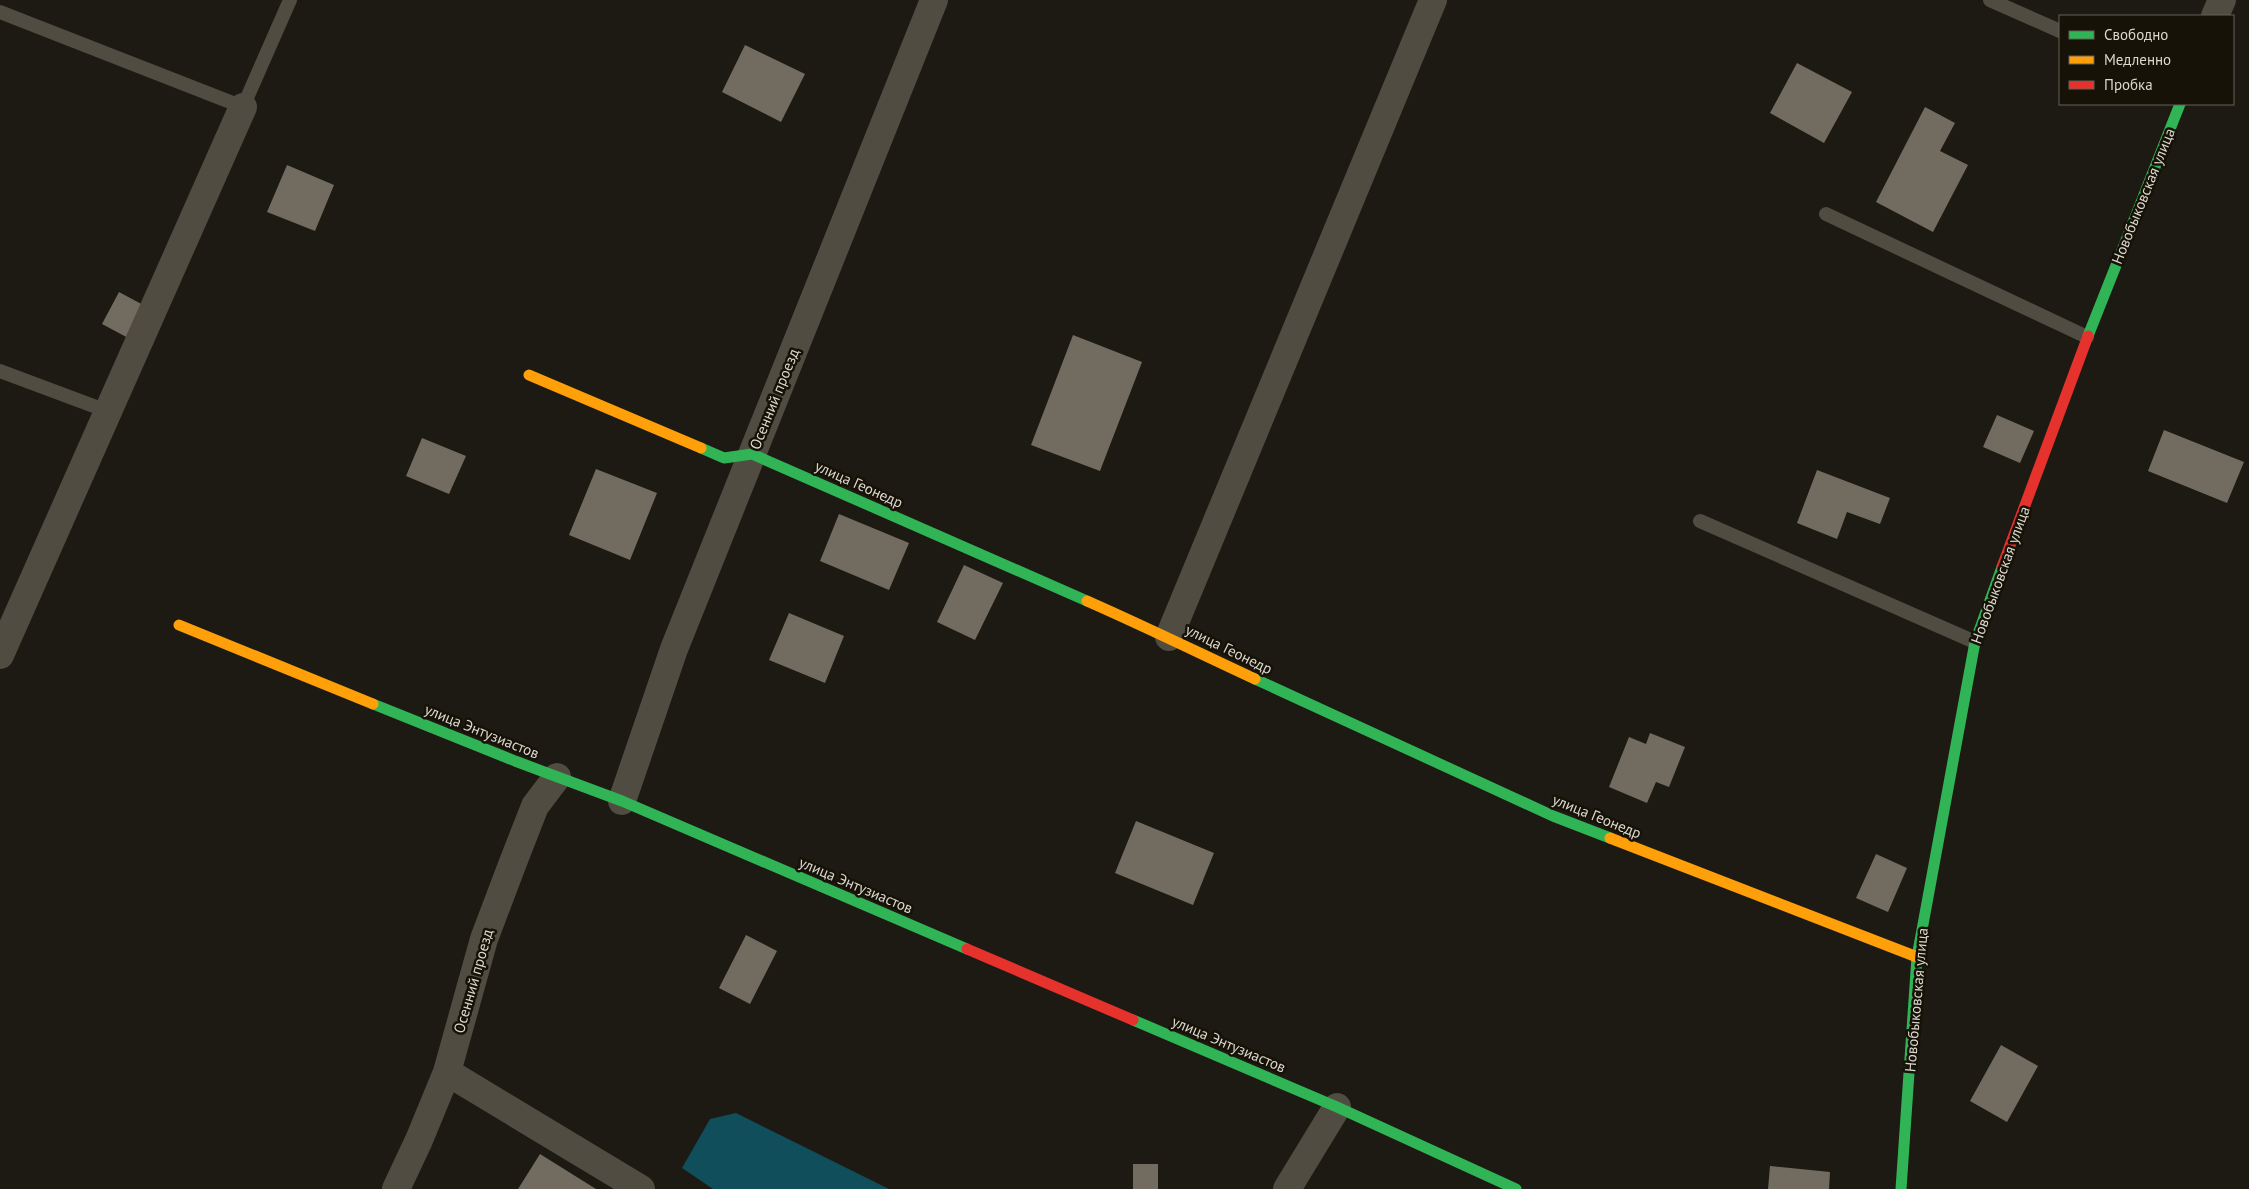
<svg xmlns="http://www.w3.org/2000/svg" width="2249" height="1189" font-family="'PT Sans',sans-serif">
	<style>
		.water { fill: #0f4e5a }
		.building { fill: #726c60 }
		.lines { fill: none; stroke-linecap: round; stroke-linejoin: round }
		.lane { stroke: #504c41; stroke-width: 14 }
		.street { stroke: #504c41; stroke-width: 28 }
		.fast { stroke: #30b455; stroke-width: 11 }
		.slow { stroke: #ff9f0a; stroke-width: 11 }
		.jam { stroke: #e5322d; stroke-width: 11 }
		.labels { text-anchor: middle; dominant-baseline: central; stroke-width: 5; stroke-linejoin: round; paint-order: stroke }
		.street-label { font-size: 15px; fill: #dbd8d0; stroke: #171207 }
	</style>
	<rect width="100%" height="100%" fill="#1c1a13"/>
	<path class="water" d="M736,1113L889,1189H713L682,1168L710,1119Z"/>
	<path class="building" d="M745,45L805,74L781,122L722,92Z
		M1797,63L1852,92L1824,143L1770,113Z
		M1925,107L1955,123L1940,151L1968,165L1933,232L1876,202Z
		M287,165L334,185L315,231L267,212Z
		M119,292L147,307L130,339L102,324Z
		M1073,335L1142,362L1100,471L1031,445Z
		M1997,415L2034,431L2020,463L1983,447Z
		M2164,430L2244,462L2227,503L2148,471Z
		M422,438L466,456L449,494L406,476Z
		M596,469L657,493L630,560L569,535Z
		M1817,470L1890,498L1880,524L1847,512L1837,539L1797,523Z
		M839,514L909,543L889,590L820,561Z
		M964,565L1003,583L975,640L937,622Z
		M789,613L844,636L825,683L769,660Z
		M1650,733L1685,747L1669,787L1656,782L1647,803L1609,787L1629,737L1646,744Z
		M1136,821L1214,853L1193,905L1115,873Z
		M1876,854L1907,868L1888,912L1856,898Z
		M746,935L777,951L750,1004L719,988Z
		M2001,1045L2038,1066L2007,1122L1970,1101Z
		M540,1154L596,1189H518Z
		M1133,1164H1158V1189H1133Z
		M1770,1166L1830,1172L1829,1189H1768Z"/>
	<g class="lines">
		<path class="lane" d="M1990,0L2060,31
			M0,12L243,107L290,0
			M1826,214L2087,337
			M0,371L107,411
			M1700,521L1975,642"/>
		<path class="street" d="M2215,16L2222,0
			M1169,637L1433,0
			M0,655L243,107
			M622,801L674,649L934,0
			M447,1072L641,1189
			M396,1189L419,1140L447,1072L484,939L512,865L535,806L557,777
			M1287,1189L1337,1107"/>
		<path class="fast" d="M2088,336L2180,104
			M701,448L724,458L752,454L1087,601
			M1255,679L1553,816L1610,838
			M373,704L515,761L622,801L967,949
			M1133,1020L1337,1107L1516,1189
			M1901,1189L1917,957L1975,642L2002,567"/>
		<path class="slow" d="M529,375L701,448
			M1087,601C1144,626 1199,653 1255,679
			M179,625L373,704
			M1610,838L1917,957"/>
		<path class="jam" d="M2002,567L2088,336
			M967,949L1133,1020"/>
	</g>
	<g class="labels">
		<g class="street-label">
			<text transform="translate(2143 196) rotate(-68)">Новобыковская улица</text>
			<text transform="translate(774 399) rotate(-68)">Осенний проезд</text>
			<text transform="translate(859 484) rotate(24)">улица Геонедр</text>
			<text transform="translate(2000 575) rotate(-70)">Новобыковская улица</text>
			<text transform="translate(1229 649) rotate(26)">улица Геонедр</text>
			<text transform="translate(482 731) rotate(22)">улица Энтузиастов</text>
			<text transform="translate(1597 816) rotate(22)">улица Геонедр</text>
			<text transform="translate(856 885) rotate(23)">улица Энтузиастов</text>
			<text transform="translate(473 981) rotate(-74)">Осенний проезд</text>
			<text transform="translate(1916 1000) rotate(-85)">Новобыковская улица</text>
			<text transform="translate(1229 1044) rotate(23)">улица Энтузиастов</text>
		</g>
	</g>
	<rect x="2059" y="15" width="175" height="90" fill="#171207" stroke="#656157"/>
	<rect x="2069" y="31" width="25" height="8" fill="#30b455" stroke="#656157"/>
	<text x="2104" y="40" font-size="15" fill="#dbd8d0">Свободно</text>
	<rect x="2069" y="56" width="25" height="8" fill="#ff9f0a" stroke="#656157"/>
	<text x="2104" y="65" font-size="15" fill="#dbd8d0">Медленно</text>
	<rect x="2069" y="81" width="25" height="8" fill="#e5322d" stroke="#656157"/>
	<text x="2104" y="90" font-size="15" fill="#dbd8d0">Пробка</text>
</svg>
